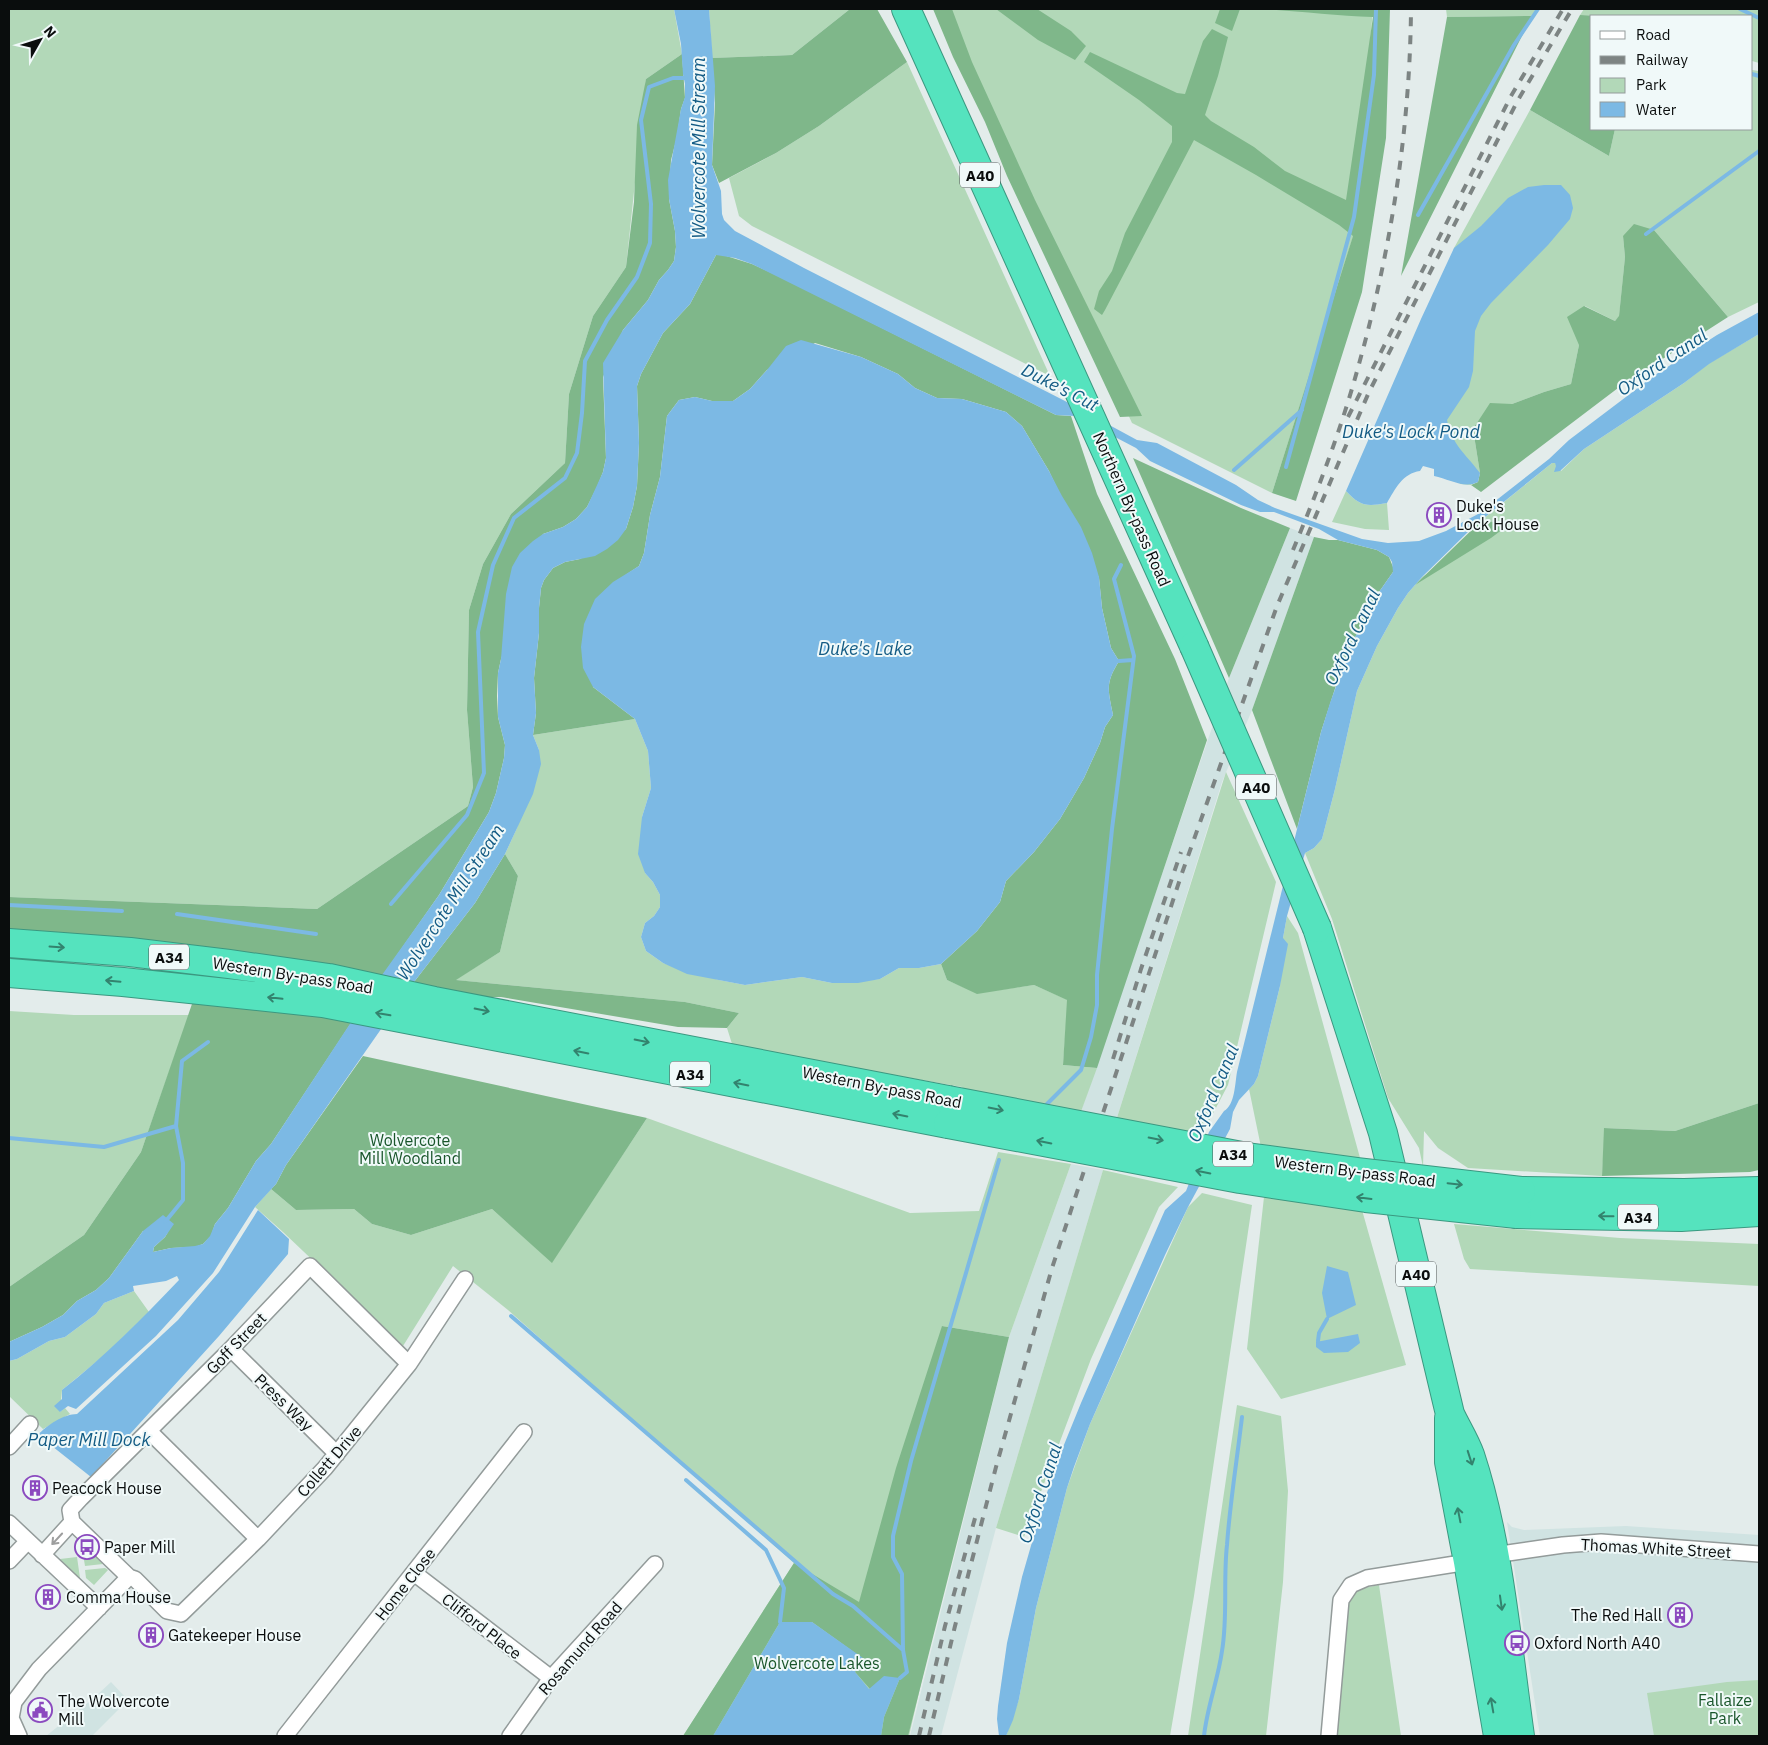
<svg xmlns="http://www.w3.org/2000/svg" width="1768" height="1745" font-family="'IBM Plex Sans',sans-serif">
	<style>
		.built { fill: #d0e3e2 }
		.green { fill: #b2d8b8 }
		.forest { fill: #7fb78a }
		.water { fill: #7cb9e4 }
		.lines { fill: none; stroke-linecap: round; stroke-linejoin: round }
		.stream { stroke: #7cb9e4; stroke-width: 4 }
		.street-casing { stroke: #939b9a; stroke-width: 18 }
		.highway-casing { stroke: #3b9880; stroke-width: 30 }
		.street { stroke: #fff; stroke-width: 15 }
		.highway { stroke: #55e3be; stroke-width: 28 }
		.rail { stroke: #7d8483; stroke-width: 4; stroke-dasharray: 9 9; stroke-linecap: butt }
		.highway-bridge-casing { stroke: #3b9880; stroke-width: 30; stroke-linecap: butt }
		.highway-bridge { stroke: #55e3be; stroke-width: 28 }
		.oneway { stroke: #33836e }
		.oneway2 { stroke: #9d9e9e }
		.labels { text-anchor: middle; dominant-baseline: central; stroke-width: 4; stroke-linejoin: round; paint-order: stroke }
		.shield { fill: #f0f9f9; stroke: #4f5454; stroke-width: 1 }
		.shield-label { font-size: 15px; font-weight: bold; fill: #0a0d0d }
		.poi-label { font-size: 16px; fill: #0a0d0d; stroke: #f0f9f9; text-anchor: start }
		.street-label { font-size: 16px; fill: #0a0d0d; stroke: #f0f9f9 }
		.park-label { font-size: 16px; fill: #19562b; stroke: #f0f9f9 }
		.water-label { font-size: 18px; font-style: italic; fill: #135b84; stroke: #f0f9f9 }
	</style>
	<rect width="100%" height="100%" fill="#e3eceb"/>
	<path class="built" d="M1290,528L1314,537L1252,710L1222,782L1115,1124L1079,1117L1229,678Z
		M1071,1164L1103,1170L996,1528L941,1736H910L1009,1337Z
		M1507,1522L1512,1527L1524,1530L1626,1526L1759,1535V1736H1540Z
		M111,1682L128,1700L92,1736H46L95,1697Z"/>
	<path class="green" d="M9,9H674L682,54L646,79L626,267L593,316L569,394L565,463L511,514L483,564L469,610L467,710L473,787L468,806L317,909L9,897Z
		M709,9H850L792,55L712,58Z
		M934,9H1373L1353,237L1272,493L1132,423L1089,330Z
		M1446,9H1538L1532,16L1447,17Z
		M1584,9H1759V63L1752,61V16L1580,15Z
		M907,62L1050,376L752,226L739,216L729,178L776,153L819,126Z
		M1752,70L1759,71V302L1728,317L1654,230L1623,236L1625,257L1619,317L1615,321L1585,306L1579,345L1571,384L1544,392L1512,404L1473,429L1480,473L1471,485L1460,484L1412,375L1442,293L1454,248L1530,110L1609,156L1615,129H1752Z
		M1759,334V1103L1675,1131L1605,1128L1602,1176L1468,1168L1438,1148L1424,1131L1423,1167L1419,1148L1388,1098L1332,919L1305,853L1314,848L1322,839L1335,789L1357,691L1377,646L1398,608L1408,593L1422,577L1507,523L1493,522L1483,519L1552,463H1555L1561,471L1584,449L1684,383L1708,364Z
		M1346,491C1360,506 1366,507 1387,503L1389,530L1365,529L1332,522Z
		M635,719L648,751L651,788L642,817L645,873L653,882L660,895V907L654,916L645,923L641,937L646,951L663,963L719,980L745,985L802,977L832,983L880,979L899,968H919L941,964L947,980L977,993L1034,985L1068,1000L1063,1065L1097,1068L1079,1117L967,1095L962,1087L733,1047L727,1028L739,1013L685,1002L455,980L500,952L518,876L505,854L517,828L539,750L533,735Z
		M1226,772L1276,882L1228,1085L1199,1140L1115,1124Z
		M1287,916L1298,933L1362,1165L1262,1152L1249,1089L1254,1084L1258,1076L1280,986L1283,938Z
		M9,1011L74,1015H189L141,1152L84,1235L9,1287Z
		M647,1118L910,1213L979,1211L998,1152L1071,1164L1009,1337L942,1326L929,1649L909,1736H683L794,1563L508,1310L453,1266L403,1346L283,1232L255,1207L271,1189L296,1210L354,1209L372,1224L411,1235L492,1209L552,1262Z
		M1103,1170L1178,1187L1159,1207L1091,1359L1024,1537L996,1528Z
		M1202,1193L1252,1205L1194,1596L1170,1736H1006L1019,1699L1036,1608L1067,1488L1090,1424L1188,1207Z
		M1264,1197L1362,1210L1406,1365L1281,1399L1247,1349Z
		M1454,1224L1620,1238L1759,1244V1286L1470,1269L1464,1259Z
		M134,1291L149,1312L107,1353L62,1390L60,1412L65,1408L70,1414L43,1429L9,1396V1361L17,1359L49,1341L65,1337L96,1314L104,1303Z
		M1237,1405L1281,1416L1288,1491L1283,1582L1266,1736H1188Z
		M83,1554H93L103,1564L85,1566Z
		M77,1557L80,1578H78L60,1559Z
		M105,1568L108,1570L94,1585L86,1578L85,1570Z
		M1379,1585L1401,1736H1334L1346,1601L1354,1590Z
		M1759,1680V1736H1654L1647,1693L1727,1682Z"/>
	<path class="forest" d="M850,9H877L907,62L819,126L776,153L719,183L712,165L715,103L712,58L792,55Z
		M933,9H952L972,62L1035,200L1142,416L1120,417L1007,176L985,122L953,57Z
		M996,9H1037L1071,31L1086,46L1075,60L1038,40Z
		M1220,9H1240L1232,31L1215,23Z
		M1261,9H1390L1386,138L1362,292L1296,501L1272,493L1353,236L1339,225L1256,175L1194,140L1105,310L1102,315L1094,309L1099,291L1112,271L1125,233L1172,142V126L1139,100L1084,62L1090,52L1177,93L1185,94L1203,41L1212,29L1228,37L1218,76L1205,115L1211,121L1254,147L1285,171L1346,200L1373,17C1336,16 1298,11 1261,9Z
		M1580,15L1605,16H1592V129H1615L1609,156L1530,110Z
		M1532,16L1401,276L1447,17Z
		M682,54L685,98L681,109L677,137L671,160L669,199L675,231L676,247L674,261L668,270L659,280L648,300L623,330L603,377L606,458L603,472L597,487L587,507L576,519L563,527L543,534L501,659L498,673L497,696L498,717L505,745L504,758L496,793L489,812L439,895L383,975L142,941L9,932V897L317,909L468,806L473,787L467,710L469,610L483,564L511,514L565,463L569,394L593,316L626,267L634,202L637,125L646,79Z
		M1634,224L1654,230L1728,317L1622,385L1481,492L1471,485L1478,482L1480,473L1473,429L1490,403L1512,404L1544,392L1571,384L1579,345L1567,317L1584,306L1615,321L1619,316L1625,257L1623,236Z
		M720,254L752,264L778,276L1056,415L1071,416L1097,494L1175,659L1207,740L1097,1068L1063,1065L1067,1000L1034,985L977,994L947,980L941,964L977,931L1000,902L1006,881L1034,852L1060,819L1084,778L1100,743L1105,727L1113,715C1108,689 1105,684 1119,661L1111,648L1102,608L1099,578L1049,471L1022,426L1006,412L962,399L937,398L915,388L898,374L861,357L815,343L767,370L750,389L733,401H712L695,397L679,400L667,416L660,477L650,515L644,553L639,566L627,574L593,687L635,719L533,735L536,713L534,678L539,633V608L541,588L544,580L553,568L565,562L580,559L626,529L633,507L637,486L639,443L637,386L641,374L663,333L690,304L716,255Z
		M1133,458L1241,508L1290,528L1229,678Z
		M1483,519L1493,522L1511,523L1491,538L1415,585Z
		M1314,537L1329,540H1338L1377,550L1389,557L1393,567V572L1379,592L1351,645L1342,667L1321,732L1297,829L1252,710Z
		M505,854L518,876L500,952L456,980L685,1002L739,1013L727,1028L678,1027L501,997H469L414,982L475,903Z
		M193,1001L353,1020L271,1144L256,1161L228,1208L215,1224L211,1236L203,1244L195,1247L171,1248L153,1252L154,1247L165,1237L168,1232L143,1231L109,1278L96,1290L77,1301L63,1315L42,1327L9,1342V1287L84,1235L141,1152Z
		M363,1056L647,1118L552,1263L492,1209L411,1235L372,1224L354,1209L296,1210L271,1189L276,1184L286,1165Z
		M1759,1103V1170L1750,1172L1602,1176L1604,1128L1675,1131Z
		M942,1326L1009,1337L908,1736H881L884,1717L900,1678L870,1689L855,1672L862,1658L812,1622H780L713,1736H683L794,1563L859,1602L896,1468Z"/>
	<path class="water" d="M674,9H709L715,86L712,165L721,191L722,214L724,220L735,231L804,268L1065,401L1137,440L1157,443L1236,485L1258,500L1275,508L1362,539L1388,543L1419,541L1446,531L1480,513L1549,459L1569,440L1655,375L1717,335L1759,312V334L1709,364L1684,383L1584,449L1560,471L1554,472L1556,466L1555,463H1552L1490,513L1471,529L1422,577L1408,593L1398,608L1377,646L1357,691L1335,789L1322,839L1314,848L1305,853L1287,916L1283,938L1288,944L1280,986L1258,1076L1254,1084L1239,1100L1233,1112L1230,1129L1188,1207L1165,1255L1090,1424L1074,1467L1067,1488L1036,1608L1019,1699L1013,1720L1006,1736H999L997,1719L998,1706L1007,1643L1022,1577L1041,1511L1057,1462L1081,1403L1161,1219L1165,1210L1186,1191L1209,1132L1224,1111C1235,1105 1235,1083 1237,1072L1321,732L1330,703L1351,645L1379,592L1393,572L1392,562L1389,557L1377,550L1338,540L1319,529L1274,512H1260L1241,505L1150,461L1136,448L1075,416L1056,415L752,264L735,258L716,255L690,304L663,333L641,374L637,386L639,443L637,486L633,507L626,529L618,540L607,549L595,556L565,562L553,568L544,580L541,588L539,608V633L534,678L536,713L533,735L539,750L541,764L533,794L505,854L475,903L414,982L286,1165L276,1184L255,1207L213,1273L156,1336L76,1409L68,1406L60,1412L54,1406L62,1399V1390C104,1357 142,1319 179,1280L177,1276L166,1281L133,1286L134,1291L104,1303L96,1314L65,1337L49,1341L17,1359L9,1361V1342L42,1327L63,1315L77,1301L96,1290L109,1278L143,1231L163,1215L174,1224L165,1237L154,1247L153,1252L171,1248L195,1246L203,1244L210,1236L215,1224L228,1208L256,1161L271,1144L382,975L439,895L489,812L496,793L504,758L505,745L498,717V673L501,659L506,594L512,567L520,553L533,541L543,534L563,527L576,519L587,507L603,472L606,458L603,363L623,330L648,300L659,280L668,270L674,261L676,247L675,231L669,199L668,180L681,109L685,97V84L683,74L681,44Z
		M1544,185H1561L1570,195L1573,208L1570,219L1548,245L1491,303L1481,316L1475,331L1473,371L1469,387L1447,420C1452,445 1465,453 1480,473L1478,482C1464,489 1449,479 1434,476V469L1423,466L1420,471C1403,473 1395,489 1387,503C1366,507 1360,506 1346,491L1421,319L1454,248L1481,226L1508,198L1528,187Z
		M801,340L861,357L898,374L915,388L937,398L962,399L1006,412L1022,426L1049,471L1062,496L1081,527L1092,553L1099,577L1102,608L1111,648L1119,661C1105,684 1108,689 1113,715L1105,727L1100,743L1084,778L1060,819L1034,852L1006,881L1000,902L977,931L941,964L919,968H899L880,979L858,983H832L802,977L745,985L687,974L663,963L646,951L641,937L645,923L654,916L660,907V895L653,882L645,873L638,854L642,817L651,788L648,751L635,719L593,687L583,668L581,647L584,624L595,599L613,582L639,566L644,553L650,515L660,477L667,416L679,400L695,397L712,401H733L750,389L767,370L786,346Z
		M258,1210L289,1239L288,1254L219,1336L91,1477L38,1435C47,1425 64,1414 77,1414L178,1320L219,1272Z
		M1327,1266L1348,1272L1356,1305L1327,1319L1322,1293Z
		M1358,1334L1360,1343L1348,1352L1324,1353L1316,1347V1342Z
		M780,1622H812L863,1658L855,1672L869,1689L884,1676L900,1678L884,1717L881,1736H713Z"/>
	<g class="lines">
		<path class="stream" d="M1740,9L1759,18
			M1752,74L1759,76
			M1418,215L1514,45L1538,9
			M1646,234L1759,151
			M1286,467L1354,217L1374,75L1376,9
			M1234,470L1302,410
			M1119,661L1133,660
			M391,904L467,815L484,773L478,632L493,565L514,518L565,478L577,453L582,413L585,361L607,320L637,277L650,243L651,204L641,120L649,87L673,78H686
			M9,905L122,911
			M177,914L316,934
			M1047,1104L1081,1070L1091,1037L1097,1005V975L1112,829L1134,656L1114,579L1121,565
			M9,1138L104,1147L176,1126
			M165,1222L183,1200V1163L176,1126L182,1061L208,1042
			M511,1316L833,1594L853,1606L903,1650L907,1672L900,1678
			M1318,1341L1319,1333L1327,1319
			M686,1480L766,1550L784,1588L780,1622
			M903,1650L902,1574L893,1557V1536L911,1461L999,1160
			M1204,1736C1207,1707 1218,1680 1222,1651C1228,1616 1223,1580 1227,1545C1230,1502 1237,1460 1242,1417"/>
		<defs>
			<path id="street" d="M231,1349L337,1454
				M149,1431L258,1539
				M9,1447L30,1424
				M72,1522L129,1577L135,1579L167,1611L181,1614L258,1539L325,1468L409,1364L465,1279
				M72,1522L70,1510L81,1498L231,1349L310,1266L409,1364
				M9,1523L99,1608
				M42,1555L72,1522
				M1494,1555L1563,1545L1601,1542L1759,1554
				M9,1561L28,1541
				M414,1573L551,1678
				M9,1717L11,1718L19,1736
				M11,1718L14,1702L39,1669L129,1577
				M285,1736L524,1432
				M510,1736L551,1678L655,1564
				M1329,1736L1341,1600L1351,1585L1367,1578L1468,1562"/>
			<path id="highway" d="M906,9L1194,646
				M1317,928L1383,1133L1450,1414C1456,1427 1465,1441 1470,1455C1499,1543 1507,1644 1520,1736
				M9,943L130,952L229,964L329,978L434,1001L948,1100
				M9,973L123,982L323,1003L948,1124
				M1521,1191L1684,1193L1759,1191
				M1517,1214L1681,1217L1759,1212
				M1449,1418V1462L1468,1562L1498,1736"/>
		</defs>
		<use href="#street" class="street-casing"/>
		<use href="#highway" class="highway-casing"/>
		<use href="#street" class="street"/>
		<use href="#highway" class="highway"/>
		<path class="rail" d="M1348,417L1511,96L1563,9
			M1293,550C1318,490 1342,427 1359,364C1391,249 1410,129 1411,9
			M1113,1059L1141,969L1181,852
			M919,1736L945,1626L977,1511
			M929,1736L955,1626L996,1467L1052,1268L1182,873L1277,606L1369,392L1518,100L1572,9"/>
		<defs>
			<path id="highway-bridge" d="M1194,646L1317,928
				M948,1100L1247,1157L1358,1172L1521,1191
				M948,1124L1240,1179L1366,1198L1517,1214"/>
		</defs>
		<use href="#highway-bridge" class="highway-bridge-casing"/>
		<use href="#highway-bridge" class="highway-bridge"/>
	</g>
	<defs><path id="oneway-shaft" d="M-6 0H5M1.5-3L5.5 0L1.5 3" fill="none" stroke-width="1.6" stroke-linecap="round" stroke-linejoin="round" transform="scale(1.25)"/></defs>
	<g class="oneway">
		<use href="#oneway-shaft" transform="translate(57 947) rotate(4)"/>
		<use href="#oneway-shaft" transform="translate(113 981) rotate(-175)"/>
		<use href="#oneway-shaft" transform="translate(275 998) rotate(-174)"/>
		<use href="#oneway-shaft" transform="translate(482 1010) rotate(11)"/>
		<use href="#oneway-shaft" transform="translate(383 1014) rotate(-170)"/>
		<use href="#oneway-shaft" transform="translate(642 1041) rotate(11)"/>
		<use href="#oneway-shaft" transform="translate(581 1052) rotate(-169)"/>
		<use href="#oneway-shaft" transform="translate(741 1084) rotate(-169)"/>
		<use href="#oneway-shaft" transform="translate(996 1109) rotate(11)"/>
		<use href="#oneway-shaft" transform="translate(900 1115) rotate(-169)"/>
		<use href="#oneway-shaft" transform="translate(1156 1139) rotate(11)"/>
		<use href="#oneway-shaft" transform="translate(1044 1142) rotate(-169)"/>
		<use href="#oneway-shaft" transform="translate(1203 1172) rotate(-169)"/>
		<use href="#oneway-shaft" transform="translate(1455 1184) rotate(6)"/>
		<use href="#oneway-shaft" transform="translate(1364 1198) rotate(-173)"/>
		<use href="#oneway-shaft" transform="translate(1606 1216) rotate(-179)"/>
		<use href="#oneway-shaft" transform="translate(1470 1458) rotate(72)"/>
		<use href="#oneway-shaft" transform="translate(1459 1515) rotate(-101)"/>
		<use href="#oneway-shaft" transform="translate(1501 1603) rotate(82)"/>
		<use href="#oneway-shaft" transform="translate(1492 1705) rotate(-100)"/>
	</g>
	<use class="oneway2" href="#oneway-shaft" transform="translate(57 1539) rotate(133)"/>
	<defs>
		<symbol id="building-ring" viewBox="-11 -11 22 22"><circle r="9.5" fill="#f0f9f9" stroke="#8b4abf" stroke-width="1.5"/><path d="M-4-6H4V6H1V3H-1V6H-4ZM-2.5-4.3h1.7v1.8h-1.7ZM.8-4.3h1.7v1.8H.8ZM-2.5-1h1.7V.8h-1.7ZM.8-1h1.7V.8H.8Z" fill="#8b4abf"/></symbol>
		<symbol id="bus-ring" viewBox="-11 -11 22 22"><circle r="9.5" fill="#f0f9f9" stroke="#8b4abf" stroke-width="1.5"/><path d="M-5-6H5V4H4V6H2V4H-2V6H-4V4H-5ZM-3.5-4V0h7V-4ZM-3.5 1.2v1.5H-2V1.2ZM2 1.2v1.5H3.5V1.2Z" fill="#8b4abf"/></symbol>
		<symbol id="civic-ring" viewBox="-11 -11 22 22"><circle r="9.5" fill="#f0f9f9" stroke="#8b4abf" stroke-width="1.5"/><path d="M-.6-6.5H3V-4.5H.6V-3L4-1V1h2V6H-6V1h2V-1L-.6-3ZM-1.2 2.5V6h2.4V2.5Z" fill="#8b4abf"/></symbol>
	</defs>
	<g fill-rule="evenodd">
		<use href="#building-ring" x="1425" y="501" width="28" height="28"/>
		<use href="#building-ring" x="21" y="1474" width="28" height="28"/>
		<use href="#bus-ring" x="73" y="1533" width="28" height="28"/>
		<use href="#building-ring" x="34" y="1583" width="28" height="28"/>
		<use href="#building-ring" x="1666" y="1601" width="28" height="28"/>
		<use href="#building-ring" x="137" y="1621" width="28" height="28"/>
		<use href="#bus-ring" x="1503" y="1629" width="28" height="28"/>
		<use href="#civic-ring" x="26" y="1696" width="28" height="28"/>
	</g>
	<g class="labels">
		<g class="shield">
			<rect x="960" y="162.5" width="40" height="25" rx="4"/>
			<rect x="1236" y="774.5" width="40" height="25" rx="4"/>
			<rect x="149" y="944.5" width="40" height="25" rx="4"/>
			<rect x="670" y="1061.5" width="40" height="25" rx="4"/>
			<rect x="1213" y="1141.5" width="40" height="25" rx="4"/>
			<rect x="1618" y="1204.5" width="40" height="25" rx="4"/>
			<rect x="1396" y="1261.5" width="40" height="25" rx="4"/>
		</g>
		<g class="shield-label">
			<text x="980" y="175">A40</text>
			<text x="1256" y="787">A40</text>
			<text x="169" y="957">A34</text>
			<text x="690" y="1074">A34</text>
			<text x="1233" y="1154">A34</text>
			<text x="1638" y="1217">A34</text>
			<text x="1416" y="1274">A40</text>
		</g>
		<g class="poi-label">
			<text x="1456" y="506">Duke's<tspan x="1456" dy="18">Lock House</tspan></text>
			<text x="52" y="1488">Peacock House</text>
			<text x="104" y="1547">Paper Mill</text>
			<text x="66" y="1597">Comma House</text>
			<text x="1662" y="1615" text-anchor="end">The Red Hall</text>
			<text x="168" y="1635">Gatekeeper House</text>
			<text x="1534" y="1643">Oxford North A40</text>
			<text x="58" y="1701">The Wolvercote<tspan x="58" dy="18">Mill</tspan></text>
		</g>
		<g class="street-label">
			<text transform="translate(1132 509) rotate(66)">Northern By-pass Road</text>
			<text transform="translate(293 975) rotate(9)">Western By-pass Road</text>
			<text transform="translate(882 1087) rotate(11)">Western By-pass Road</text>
			<text transform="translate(1355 1171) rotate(7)">Western By-pass Road</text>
			<text transform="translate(236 1343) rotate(-46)">Goff Street</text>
			<text transform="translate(284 1402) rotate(44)">Press Way</text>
			<text transform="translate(329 1461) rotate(-49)">Collett Drive</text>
			<text transform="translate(1656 1548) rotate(3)">Thomas White Street</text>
			<text transform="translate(405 1584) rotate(-52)">Home Close</text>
			<text transform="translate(482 1626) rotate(38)">Clifford Place</text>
			<text transform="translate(580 1648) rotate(-49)">Rosamund Road</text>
		</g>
		<g class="park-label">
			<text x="410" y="1140">Wolvercote<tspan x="410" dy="18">Mill Woodland</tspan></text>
			<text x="817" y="1663">Wolvercote Lakes</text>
			<text x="1725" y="1700">Fallaize<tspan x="1725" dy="18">Park</tspan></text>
		</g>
		<g class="water-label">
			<text transform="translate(698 148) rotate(-90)">Wolvercote Mill Stream</text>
			<text transform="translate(1662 362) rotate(-34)">Oxford Canal</text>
			<text transform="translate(1060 387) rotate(27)">Duke's Cut</text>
			<text x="1411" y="431">Duke's Lock Pond</text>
			<text transform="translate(1352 637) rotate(-64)">Oxford Canal</text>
			<text x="865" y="648">Duke's Lake</text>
			<text transform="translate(450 902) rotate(-57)">Wolvercote Mill Stream</text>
			<text transform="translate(1213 1093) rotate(-67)">Oxford Canal</text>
			<text x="89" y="1439">Paper Mill Dock</text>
			<text transform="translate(1040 1493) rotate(-72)">Oxford Canal</text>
		</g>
	</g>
	<rect width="1768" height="1745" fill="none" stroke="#0a0d0d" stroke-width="20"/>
	<rect x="1590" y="15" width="162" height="115" fill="#f0f9f9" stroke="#949b9b"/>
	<rect x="1600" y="31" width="25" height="8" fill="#ffffff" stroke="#949b9b"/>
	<text x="1636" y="40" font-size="15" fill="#0a0d0d">Road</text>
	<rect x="1600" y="56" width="25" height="8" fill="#7d8483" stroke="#949b9b"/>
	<text x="1636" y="65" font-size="15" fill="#0a0d0d">Railway</text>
	<rect x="1600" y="78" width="25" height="15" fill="#b2d8b8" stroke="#949b9b"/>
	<text x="1636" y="90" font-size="15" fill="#0a0d0d">Park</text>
	<rect x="1600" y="102" width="25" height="15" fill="#7cb9e4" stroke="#949b9b"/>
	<text x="1636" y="115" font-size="15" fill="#0a0d0d">Water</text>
	<g transform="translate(40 40) rotate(51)" stroke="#f0f9f9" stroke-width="4" paint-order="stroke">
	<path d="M0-4L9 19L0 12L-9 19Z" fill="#0a0d0d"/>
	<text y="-8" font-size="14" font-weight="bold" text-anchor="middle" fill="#0a0d0d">N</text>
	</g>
</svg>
